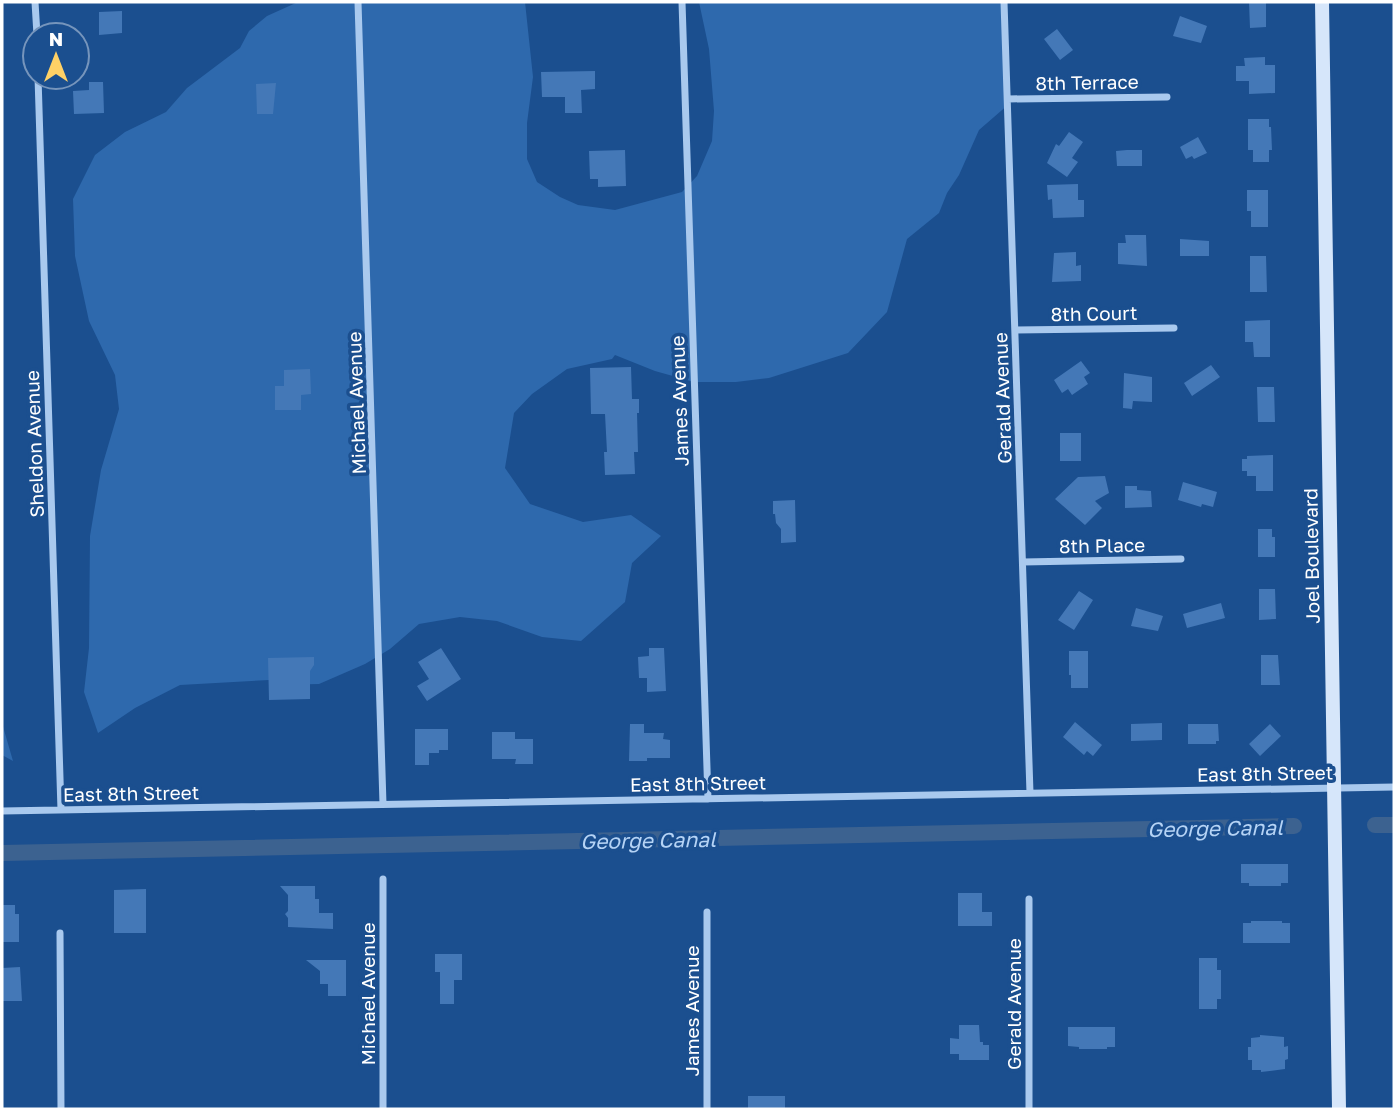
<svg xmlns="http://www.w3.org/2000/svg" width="1396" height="1111" font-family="'Golos Text',sans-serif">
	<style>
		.green { fill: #2e69ad }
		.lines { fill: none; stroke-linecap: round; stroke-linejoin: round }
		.canal { stroke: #3c6290; stroke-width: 16 }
		.building { fill: #4478b7 }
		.street { stroke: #a9c9ee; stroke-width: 7 }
		.secondary { stroke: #d6e6fa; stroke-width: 14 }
		.labels { text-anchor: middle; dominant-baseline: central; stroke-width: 7; stroke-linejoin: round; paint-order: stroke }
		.street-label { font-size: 19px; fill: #fff; stroke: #1b4f8f }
		.water-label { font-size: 21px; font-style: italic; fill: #b5d3f5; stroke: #1b4f8f }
	</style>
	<rect width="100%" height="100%" fill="#1b4f8f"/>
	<path class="green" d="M298,2H525L533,77L527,123V159L537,182L560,197L578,205L615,210L682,192L697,176L712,141L714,111L709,49L699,2H1006L1009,104L979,130L959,175L947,193L939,213L907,239L887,312L848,353L769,378L736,382H694L655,371L615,355L612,359L567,369L532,394L514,413L505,468L530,504L583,522L631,515L661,536L632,563L625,602L581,641L542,637L497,621L460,617L419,624L390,649L365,664L319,684L273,685L269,680L180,685L135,708L98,733L84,692L89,648L90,536L101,470L119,409L115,375L89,321L75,256L73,199L95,155L125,132L166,112L187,88L240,48L249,31L267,16Z
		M2,723L13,761L2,755Z"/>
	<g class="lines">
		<path class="canal" d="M1375,825H1394
			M2,853L1294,826"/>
	</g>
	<path class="building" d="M1249,2H1266V27L1250,28Z
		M122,11V33L99,35V12Z
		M1180,16L1207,26L1201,43L1173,36Z
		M1057,29L1073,50L1060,60L1044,39Z
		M1265,57V65H1275V93L1249,94V81H1236V66H1245L1244,58Z
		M595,71V89L581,90L582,113H565V97H542L541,72Z
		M89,82H103L104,113L74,114L73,91L89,90Z
		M276,83L273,114H257L256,84Z
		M1248,119H1269V127H1271L1272,150H1269V162H1253V150H1248Z
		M1069,132L1083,142L1072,158L1078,162L1067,177L1047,163L1056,144L1059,146Z
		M1198,137L1207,153L1194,159L1192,156L1186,159L1180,147Z
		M625,150L626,186L598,187V179H590L589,151Z
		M1127,150H1142V166H1117L1116,151Z
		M1078,184V200H1084V217L1053,218L1052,199L1048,200L1047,185Z
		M1247,190H1268V227H1251V211H1247Z
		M1125,235H1146L1147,266L1118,264V243H1126Z
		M1180,239L1209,241V256H1180Z
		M1076,252V266L1081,265V281L1052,282L1054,253Z
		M1250,256H1266L1267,292H1250Z
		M1270,320V357H1254L1253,342H1245V321Z
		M1081,361L1090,373L1084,377L1088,384L1072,395L1068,389L1062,393L1054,380Z
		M1211,365L1220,377L1192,396L1184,383Z
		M631,367L632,399H639V413H637L638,452H634L635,474L605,475L604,452H607L605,414H591L590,368Z
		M310,369L311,394L301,395V410H275V386H284V370Z
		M1124,373L1152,377V402L1133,401L1132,409L1123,408Z
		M1257,387H1274L1275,422H1258Z
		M1060,433H1081V461H1060Z
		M1273,455V491H1256V476H1247V471H1242V459H1247V456Z
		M1105,476L1109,493L1095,501L1102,508L1085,525L1055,499L1078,477Z
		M1183,482L1217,492L1213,507L1202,504L1201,507L1178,500Z
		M1125,486H1137V490L1151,491L1152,507L1125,508Z
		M795,500L796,542L781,543V529L776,523L775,514H773V501Z
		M1258,529H1272V537H1275V557H1258Z
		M1259,589H1275L1276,619L1259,620Z
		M1079,591L1093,600L1074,630L1058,620Z
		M1221,603L1225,618L1187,628L1183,614Z
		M1136,608L1163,616L1158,631L1131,626Z
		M441,648L461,679L427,701L417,686L429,679L418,662Z
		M649,648H664L666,691L647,692V678H639L638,657L649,656Z
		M1069,651H1088V688H1071V675H1069Z
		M1261,655H1278L1280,685H1261Z
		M314,657V665L310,671V699L269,700L268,658Z
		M1075,722L1102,745L1093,756L1087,751L1084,755L1063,737Z
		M1162,723V740L1131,741V724Z
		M630,724H644V733H664L663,739L670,740V758H647V761H629Z
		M1188,724H1218L1219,741H1216V744H1188Z
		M1270,724L1281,736L1260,756L1249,744Z
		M415,729H448V750H439V753H429V765H415Z
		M492,732H515V739H533V764H515L516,759H492Z
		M1241,864H1288V883H1281V886H1249V883H1241Z
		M280,886H315V899H319V913H333V929L288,927V918L285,914L288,911V895Z
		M146,889V933H114V890Z
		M958,893H982V912H992V926H958Z
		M2,905H15V914H19V942H2Z
		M1251,921H1282V923H1290V943H1243V923H1251Z
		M435,954H462V980H454V1004H440V972H435Z
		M1199,958H1217V970H1221V999H1217V1009H1199Z
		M306,960H346V996H328V984H320V971Z
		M20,967L22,1001H2V968Z
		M959,1025H979L980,1042H983V1045H989V1060H959V1054H950V1038L959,1039Z
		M1068,1027H1115V1047H1107V1049H1079V1047L1068,1046Z
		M1260,1035L1284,1037V1047L1288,1046V1059L1285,1060V1069L1261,1072V1070H1252V1060H1248V1047H1251V1038L1260,1037Z
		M748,1096H785V1109H748Z"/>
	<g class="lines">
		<path class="street" d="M35,2L37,35
			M358,2L383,804
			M682,2L708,799
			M1004,2L1030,793
			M38,77L61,810
			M1008,99L1167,97
			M1015,330L1174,328
			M1023,562L1181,559
			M2,811L1394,787
			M1029,899V1109
			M60,933L61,1109
			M383,1109V879
			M707,1109V912"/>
		<path class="secondary" d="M1322,2L1339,1109"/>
	</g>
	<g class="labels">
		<g class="street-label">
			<text transform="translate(1087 82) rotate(-1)">8th Terrace</text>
			<text transform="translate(1094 313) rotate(-1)">8th Court</text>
			<text transform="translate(1002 398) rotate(-92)">Gerald Avenue</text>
			<text transform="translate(679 401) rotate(-92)">James Avenue</text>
			<text transform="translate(356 403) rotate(-92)">Michael Avenue</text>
			<text transform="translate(34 444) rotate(-92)">Sheldon Avenue</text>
			<text transform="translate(1102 545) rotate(-1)">8th Place</text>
			<text transform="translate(1311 556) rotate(-91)">Joel Boulevard</text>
			<text transform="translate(1265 773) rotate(-1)">East 8th Street</text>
			<text transform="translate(698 783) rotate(-1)">East 8th Street</text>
			<text transform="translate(131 793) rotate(-1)">East 8th Street</text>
			<text transform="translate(367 994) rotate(-90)">Michael Avenue</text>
			<text transform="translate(1013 1004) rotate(-90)">Gerald Avenue</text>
			<text transform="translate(691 1011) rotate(-90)">James Avenue</text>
		</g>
		<g class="water-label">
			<text transform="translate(1215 828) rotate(-1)">George Canal</text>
			<text transform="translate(648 840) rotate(-1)">George Canal</text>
		</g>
	</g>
	<rect width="1396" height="1111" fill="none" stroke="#ffffff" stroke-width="7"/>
	<g transform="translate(56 56)"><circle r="33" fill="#1b4f8f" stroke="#7695bc" stroke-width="2"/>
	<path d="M0-5L12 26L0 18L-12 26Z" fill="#ffd166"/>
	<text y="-10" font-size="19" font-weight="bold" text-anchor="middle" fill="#ffffff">N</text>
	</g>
</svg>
